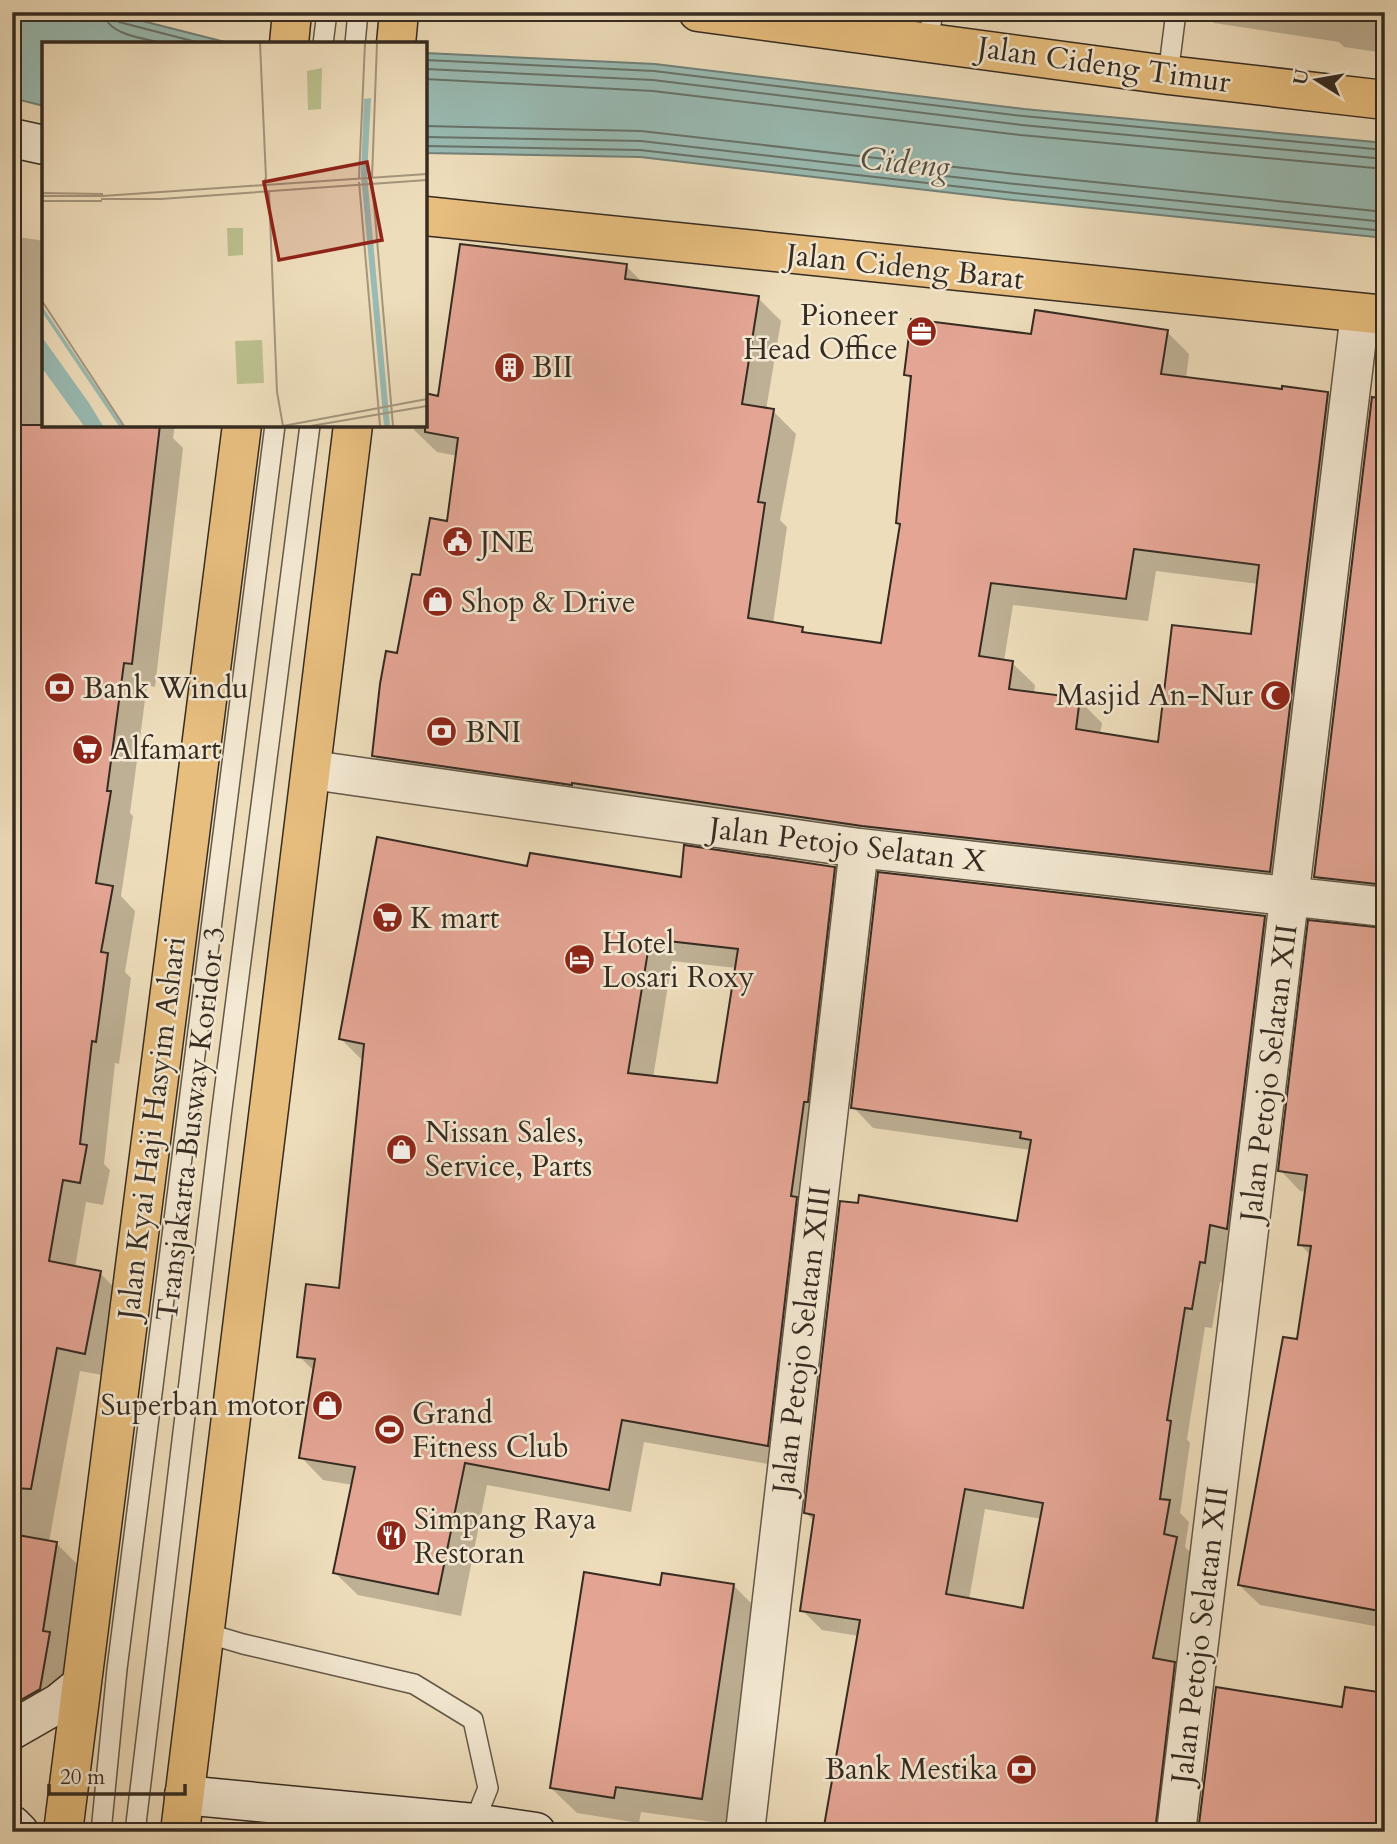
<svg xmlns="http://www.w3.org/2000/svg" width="1397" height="1844" font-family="Cardo,serif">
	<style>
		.water { fill: #99bbb3; stroke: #718179; stroke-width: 2 }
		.shadow { fill: #0003; fill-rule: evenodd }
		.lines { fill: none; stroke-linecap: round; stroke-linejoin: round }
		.shore { stroke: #67736a; stroke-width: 2 }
		.building { fill: #e4a594; stroke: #352b21; stroke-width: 2; fill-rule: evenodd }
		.lane-casing { stroke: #635848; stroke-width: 22 }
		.street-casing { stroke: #635848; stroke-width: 41 }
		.secondary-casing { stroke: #352b21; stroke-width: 41 }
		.primary-casing { stroke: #352b21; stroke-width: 41 }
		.lane { stroke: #f4e9d3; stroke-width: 19 }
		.street { stroke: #f4e9d3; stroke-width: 38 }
		.secondary { stroke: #f4e9d3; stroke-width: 38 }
		.primary { stroke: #e7be7e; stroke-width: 38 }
		.labels { text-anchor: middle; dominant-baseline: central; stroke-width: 5; stroke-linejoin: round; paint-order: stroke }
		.street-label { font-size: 30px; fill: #352b21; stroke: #f4e9d3 }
		.poi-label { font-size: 30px; fill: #352b21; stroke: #f4e9d3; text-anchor: start }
		.water-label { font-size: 32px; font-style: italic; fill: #4e4f46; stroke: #f4e9d3 }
		.inset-river { fill: none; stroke: #99bbb3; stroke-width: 3.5 }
		.inset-road { fill: none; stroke: #a4967d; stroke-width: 2 }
		.view { fill: #8f2418; fill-opacity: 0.15; stroke: #8f2418; stroke-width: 3.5 }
		.inset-edge { fill: none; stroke: #352b21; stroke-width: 3.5 }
	</style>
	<rect width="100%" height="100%" fill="#edb"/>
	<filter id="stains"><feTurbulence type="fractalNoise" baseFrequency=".00286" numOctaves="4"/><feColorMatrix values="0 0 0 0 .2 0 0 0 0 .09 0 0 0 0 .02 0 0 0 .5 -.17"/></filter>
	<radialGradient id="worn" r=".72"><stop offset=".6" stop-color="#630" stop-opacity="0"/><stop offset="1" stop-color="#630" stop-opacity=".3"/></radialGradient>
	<path class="water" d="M12,12H107L229,43L247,44H44V106L12,98Z
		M425,53L655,64L1024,109L1385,143V238L1013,200L640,157L425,153Z"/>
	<path class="shadow" d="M1204,12H1385V53L1344,47L1339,42L1214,23Z
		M12,236L44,241V425H175L173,438L183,448L155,687L147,685L130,813L133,816L121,896L135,911L125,972L131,978L119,1064L115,1063L104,1164L110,1170L103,1205L86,1202L75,1268L100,1273L123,1296L108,1376L80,1371L49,1542L56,1543L80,1567L66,1651L72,1657L62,1712L12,1731Z
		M626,266L644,284L758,298L781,321L766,410L773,411L796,434L780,520L787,527L773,624L802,629L808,634L882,644L902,526L898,523L912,381L906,374L1033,336L1167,332L1189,354L1186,379L1283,391L1328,393L1350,416L1292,894L396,778L374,756L421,577L448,523L458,456L437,452L414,430L415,425H425L440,398ZM1156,571L1259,584L1252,636L1159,744L1100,735L1102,723L1079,700L1034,694L1035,685L1012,663L1004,661L1013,605L1148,621Z
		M1379,390L1385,391V902L1336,897L1316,876Z
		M529,868L682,879L834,868L857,891L790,1468L644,1442L631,1512L487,1485L461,1616L358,1595L335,1573L353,1485L323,1480L301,1457L315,1372L299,1356L341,1290L364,1062L341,1039ZM672,961L737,968L719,1085L653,1078Z
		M1264,917L1284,937L1225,1283L1220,1282L1212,1328L1205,1327L1187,1439L1190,1443L1180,1513L1189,1522L1185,1547L1197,1559L1175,1665L1194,1684L1176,1832H825L859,1636L822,1630L802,1610L815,1522L806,1513L1019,1223L1031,1150L873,1128L853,1107ZM985,1509L1042,1519L1024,1610L969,1600Z
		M1385,930V1628L1260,1605L1239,1585L1299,1341L1311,1256L1300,1244L1306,1192L1300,1191L1280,1170Z
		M734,1586L759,1611L727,1824L641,1812L639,1823L577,1813L551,1788L661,1587Z"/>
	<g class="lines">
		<path class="shore" d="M104,12C106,36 148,39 168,44
			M113,12L114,18L119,22L204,44
			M425,60L654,71L1023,116L1385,150
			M425,69L653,80L1022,125L1385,159
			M425,79L653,91L1021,135L1385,169
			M425,126L641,131L1016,174L1385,212
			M425,137L641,141L1015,184L1385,222
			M425,146L640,150L1014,193L1385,231"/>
	</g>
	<path class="building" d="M460,244L627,264L625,279L759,296L742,404L774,409L758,502L765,503L748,618L803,627L802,632L881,643L900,524L896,523L911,376L904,375L911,319L1031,334L1035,310L1168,330L1161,374L1282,389V386L1328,392L1270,872L862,826L572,783V785L372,756L380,684L386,651L397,653L412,574L420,575L430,518L447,521L458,438L425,432V393L438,396ZM1134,549L1259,565L1251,634L1172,625L1158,742L1076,729L1080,698L1009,689L1013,661L979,656L991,583L1126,599Z
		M1372,397L1385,399V592L1376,642L1385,643V885L1314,877Z
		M12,425H160L132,664L124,663L107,791H111L96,883L113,886L101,952L108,953L96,1042L92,1041L80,1144L87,1145L80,1183L63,1180L49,1261L101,1271L85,1354L57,1348L31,1489L12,1488Z
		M377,837L527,866L530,853L681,877L684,845L835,867L808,1102H804L791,1196L797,1197L768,1446L622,1420L609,1490L465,1463L438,1594L333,1573L355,1467L299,1458L315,1359L297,1357L306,1284L339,1288L364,1044L339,1039ZM650,939L738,949L717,1083L628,1073Z
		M878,872L1265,916L1227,1229L1210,1225L1205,1263L1200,1262L1192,1309L1185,1308L1167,1420L1171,1421L1160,1499L1170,1500L1164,1534L1177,1537L1153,1658L1175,1662L1155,1832H823L860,1620L800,1611L814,1515L804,1513L840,1201L858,1203L859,1195L1017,1221L1031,1140L1020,1138L1021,1132L851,1108ZM965,1489L1043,1503L1023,1608L946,1594Z
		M1308,920L1385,928V1612L1238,1585L1283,1337L1297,1339L1311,1246L1298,1245L1307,1175L1278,1171Z
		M12,1534L57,1542L43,1631L50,1632L40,1689L12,1705Z
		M584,1572L660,1585L662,1573L734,1584L702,1799L616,1787L614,1798L550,1788Z
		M1216,1687L1342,1707L1345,1687L1385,1693V1832H1198Z"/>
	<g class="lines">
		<defs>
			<path id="lane" d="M928,42L933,12
				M323,44L327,12
				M355,44L358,12
				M1168,75L1176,12
				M206,1633L243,1644L414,1684L473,1720L488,1788L474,1823
				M101,1832L117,1669L275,425
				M135,1832L221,1116L310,425"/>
			<path id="street" d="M312,770L859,848L1385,907
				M745,1832L859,848
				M1176,1832L1360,313"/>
			<path id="secondary" d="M12,138L44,145
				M12,1730L59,1703L80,1686
				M184,1795L474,1823L536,1832
				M12,1825L19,1832"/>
			<path id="primary" d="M698,12L1168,75L1385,100
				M289,44L292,12
				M396,44L399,12
				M425,216L1385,315
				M63,1832L242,425
				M180,1832L353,425"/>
		</defs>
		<use href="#lane" class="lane-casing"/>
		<use href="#street" class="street-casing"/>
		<use href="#secondary" class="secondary-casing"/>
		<use href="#primary" class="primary-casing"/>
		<use href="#lane" class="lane"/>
		<use href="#street" class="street"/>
		<use href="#secondary" class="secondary"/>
		<use href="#primary" class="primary"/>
	</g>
	<defs>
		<symbol id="office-disc" viewBox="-11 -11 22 22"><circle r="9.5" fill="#8f2418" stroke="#f4e9d3"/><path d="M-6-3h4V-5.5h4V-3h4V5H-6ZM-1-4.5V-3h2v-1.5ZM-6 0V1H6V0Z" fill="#fff"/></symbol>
		<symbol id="building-disc" viewBox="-11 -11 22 22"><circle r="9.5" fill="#8f2418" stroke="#f4e9d3"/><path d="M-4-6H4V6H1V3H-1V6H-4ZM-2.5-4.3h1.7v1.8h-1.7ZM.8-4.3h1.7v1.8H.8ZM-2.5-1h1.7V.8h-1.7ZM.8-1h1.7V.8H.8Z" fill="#fff"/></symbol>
		<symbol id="civic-disc" viewBox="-11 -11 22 22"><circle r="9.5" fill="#8f2418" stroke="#f4e9d3"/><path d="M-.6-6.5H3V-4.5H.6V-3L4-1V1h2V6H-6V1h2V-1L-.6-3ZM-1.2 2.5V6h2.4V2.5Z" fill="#fff"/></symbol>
		<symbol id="shop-disc" viewBox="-11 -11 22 22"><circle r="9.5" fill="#8f2418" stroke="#f4e9d3"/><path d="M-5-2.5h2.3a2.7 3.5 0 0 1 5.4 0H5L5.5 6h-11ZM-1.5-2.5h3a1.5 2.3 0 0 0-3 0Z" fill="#fff"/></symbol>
		<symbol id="bank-disc" viewBox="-11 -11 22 22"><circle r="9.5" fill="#8f2418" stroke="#f4e9d3"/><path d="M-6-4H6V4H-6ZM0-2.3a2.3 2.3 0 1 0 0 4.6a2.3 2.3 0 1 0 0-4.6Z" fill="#fff"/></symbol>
		<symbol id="mosque-disc" viewBox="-11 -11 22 22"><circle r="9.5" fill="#8f2418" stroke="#f4e9d3"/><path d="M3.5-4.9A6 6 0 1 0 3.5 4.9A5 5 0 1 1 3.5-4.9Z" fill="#fff"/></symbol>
		<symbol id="supermarket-disc" viewBox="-11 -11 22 22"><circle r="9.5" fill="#8f2418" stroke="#f4e9d3"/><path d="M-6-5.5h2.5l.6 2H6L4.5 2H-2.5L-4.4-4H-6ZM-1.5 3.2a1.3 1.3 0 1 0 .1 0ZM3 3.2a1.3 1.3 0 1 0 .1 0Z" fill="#fff"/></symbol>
		<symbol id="hotel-disc" viewBox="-11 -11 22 22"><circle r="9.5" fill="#8f2418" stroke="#f4e9d3"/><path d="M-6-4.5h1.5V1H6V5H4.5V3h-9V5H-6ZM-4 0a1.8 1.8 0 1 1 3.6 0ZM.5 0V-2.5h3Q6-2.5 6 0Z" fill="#fff"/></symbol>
		<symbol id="stadium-disc" viewBox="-11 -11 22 22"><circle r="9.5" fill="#8f2418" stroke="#f4e9d3"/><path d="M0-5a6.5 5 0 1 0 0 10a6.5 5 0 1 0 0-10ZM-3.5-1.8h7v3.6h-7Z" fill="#fff"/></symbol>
		<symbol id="restaurant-disc" viewBox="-11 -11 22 22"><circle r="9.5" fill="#8f2418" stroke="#f4e9d3"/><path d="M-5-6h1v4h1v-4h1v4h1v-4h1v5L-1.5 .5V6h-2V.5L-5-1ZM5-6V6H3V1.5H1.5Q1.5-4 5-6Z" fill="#fff"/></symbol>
	</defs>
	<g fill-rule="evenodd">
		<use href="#office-disc" x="904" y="314" width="35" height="35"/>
		<use href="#building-disc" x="492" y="350" width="35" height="35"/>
		<use href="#civic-disc" x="440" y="524" width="35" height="35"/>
		<use href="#shop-disc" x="420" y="584" width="35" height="35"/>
		<use href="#bank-disc" x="42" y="670" width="35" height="35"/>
		<use href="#mosque-disc" x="1258" y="678" width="35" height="35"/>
		<use href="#bank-disc" x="424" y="714" width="35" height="35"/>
		<use href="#supermarket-disc" x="70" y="732" width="35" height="35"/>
		<use href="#supermarket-disc" x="370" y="900" width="35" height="35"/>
		<use href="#hotel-disc" x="562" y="942" width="35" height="35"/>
		<use href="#shop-disc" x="384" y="1132" width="35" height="35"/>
		<use href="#shop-disc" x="310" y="1388" width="35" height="35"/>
		<use href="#stadium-disc" x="372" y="1412" width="35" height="35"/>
		<use href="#restaurant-disc" x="374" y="1518" width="35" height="35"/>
		<use href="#bank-disc" x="1004" y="1752" width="35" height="35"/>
	</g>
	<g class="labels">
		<g class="street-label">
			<text transform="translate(1104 65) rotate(8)">Jalan Cideng Timur</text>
			<text transform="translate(905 267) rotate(6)">Jalan Cideng Barat</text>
			<text transform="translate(848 845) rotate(7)">Jalan Petojo Selatan X</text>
			<text transform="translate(1269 1073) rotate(-83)">Jalan Petojo Selatan XII</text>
			<text transform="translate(191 1124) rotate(-83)">Transjakarta Busway Koridor 3</text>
			<text transform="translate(152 1128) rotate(-83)">Jalan Kyai Haji Hasyim Ashari</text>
			<text transform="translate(802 1340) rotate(-83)">Jalan Petojo Selatan XIII</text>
			<text transform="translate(1200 1635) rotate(-83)">Jalan Petojo Selatan XII</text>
		</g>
		<g class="poi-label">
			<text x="898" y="315" text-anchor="end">Pioneer<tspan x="898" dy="34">Head Office</tspan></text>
			<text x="532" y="367">BII</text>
			<text x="480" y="542">JNE</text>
			<text x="461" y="602">Shop &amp; Drive</text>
			<text x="83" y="688">Bank Windu</text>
			<text x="1253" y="695" text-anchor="end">Masjid An-Nur</text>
			<text x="465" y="732">BNI</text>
			<text x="111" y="749">Alfamart</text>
			<text x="410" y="918">K mart</text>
			<text x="602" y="943">Hotel<tspan x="602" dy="34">Losari Roxy</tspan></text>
			<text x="425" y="1132">Nissan Sales,<tspan x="425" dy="34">Service, Parts</tspan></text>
			<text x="305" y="1405" text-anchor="end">Superban motor</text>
			<text x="412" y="1413">Grand<tspan x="412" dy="34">Fitness Club</tspan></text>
			<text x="414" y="1519">Simpang Raya<tspan x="414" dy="34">Restoran</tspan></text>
			<text x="998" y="1769" text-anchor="end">Bank Mestika</text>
		</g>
		<g class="water-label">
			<text transform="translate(905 163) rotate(6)">Cideng</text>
		</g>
	</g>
	<g transform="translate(42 42)">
		<rect width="385" height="385" fill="#edb"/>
		<path d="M280,26L279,67L266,68L265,29ZM185,186H201V213L186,214ZM220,298L222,341L195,342L193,299Z" fill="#bbc08e"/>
		<path d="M329,56L325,133L348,384H342L319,133L322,57ZM0,295L47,361L61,384H42L0,326Z" fill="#99bbb3"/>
		<path class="inset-river" d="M0,267L79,384"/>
		<path class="inset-road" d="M218,1L224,136L220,144M317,136L323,1M330,136L335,1M330,139L351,384M317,140L338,384M227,150L235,350L241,384M0,151L61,152M0,154H60L385,132M59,157H119L385,138M0,159H60M0,259L82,384M241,384L385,357M269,384L385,364"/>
		<path class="view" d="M325,120L340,198L237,218L222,140Z"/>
		<rect width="385" height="385" class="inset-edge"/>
	</g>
	<rect width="1397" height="1844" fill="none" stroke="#edb" stroke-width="42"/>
	<rect x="14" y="14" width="1369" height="1816" fill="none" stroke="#352b21" stroke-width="3.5"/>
	<rect x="21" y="21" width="1355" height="1802" fill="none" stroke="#352b21" stroke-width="2"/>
	<g transform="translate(1317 80) rotate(281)" stroke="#f4e9d3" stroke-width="5" paint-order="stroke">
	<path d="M0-5L12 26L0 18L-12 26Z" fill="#352b21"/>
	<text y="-10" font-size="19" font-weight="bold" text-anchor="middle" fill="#352b21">U</text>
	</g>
	<path d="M49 1784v10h136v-10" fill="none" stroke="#352b21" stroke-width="3.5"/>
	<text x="60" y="1784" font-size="21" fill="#352b21" stroke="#f4e9d3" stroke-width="5" paint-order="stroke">20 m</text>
	<rect width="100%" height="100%" filter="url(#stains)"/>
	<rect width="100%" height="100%" fill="url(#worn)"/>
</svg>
